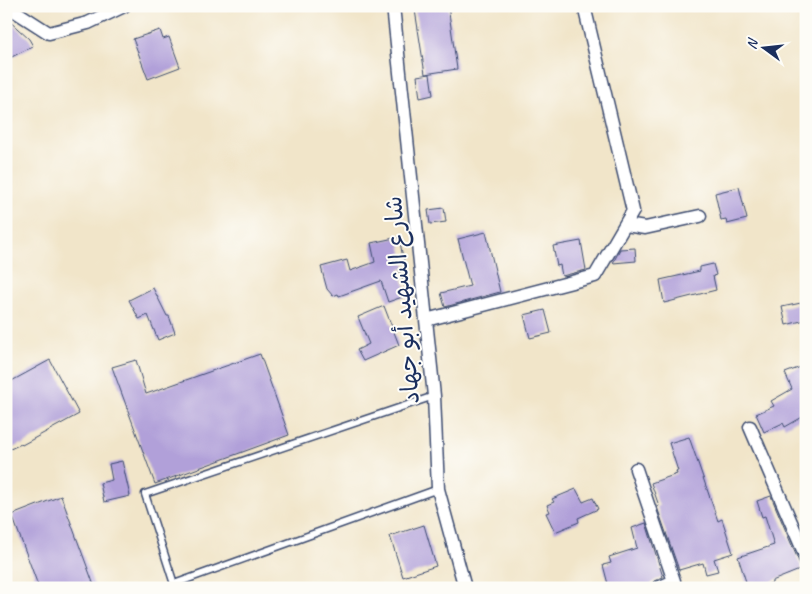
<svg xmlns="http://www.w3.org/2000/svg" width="812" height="594" font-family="Caveat,'Playpen Sans Arabic',sans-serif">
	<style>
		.building { fill: #b1a0d9 }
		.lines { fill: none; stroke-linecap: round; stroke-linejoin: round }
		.service-casing { stroke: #3b4a6e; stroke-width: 9 }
		.minor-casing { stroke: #3b4a6e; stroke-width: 15 }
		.service { stroke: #fff; stroke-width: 6 }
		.minor { stroke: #fff; stroke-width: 12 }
		.labels { text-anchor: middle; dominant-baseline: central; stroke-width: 4; stroke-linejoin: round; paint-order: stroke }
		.street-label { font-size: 24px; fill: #1b2f5e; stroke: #fdfcf7 }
	</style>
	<rect width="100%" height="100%" fill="#fdfcf7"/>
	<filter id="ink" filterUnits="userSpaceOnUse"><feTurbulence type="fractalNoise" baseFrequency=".02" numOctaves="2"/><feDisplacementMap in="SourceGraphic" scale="10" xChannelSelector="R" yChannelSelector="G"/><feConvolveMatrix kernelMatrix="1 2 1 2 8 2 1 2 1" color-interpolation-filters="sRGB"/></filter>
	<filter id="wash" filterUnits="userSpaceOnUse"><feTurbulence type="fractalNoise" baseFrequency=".0096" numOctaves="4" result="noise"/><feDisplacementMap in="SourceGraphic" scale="20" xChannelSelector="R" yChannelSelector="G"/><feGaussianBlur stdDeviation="1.12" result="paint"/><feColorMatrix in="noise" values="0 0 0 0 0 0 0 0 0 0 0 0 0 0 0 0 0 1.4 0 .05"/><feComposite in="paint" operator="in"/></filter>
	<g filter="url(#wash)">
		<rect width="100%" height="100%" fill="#f1e5c9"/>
		<g id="blocks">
			<path class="building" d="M439,6H448L457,69L425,74L415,10Z
				M6,18L29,39L33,46L6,60Z
				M160,30L163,39L169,37L180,67L148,79L133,39Z
				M430,74L433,95L420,98L417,76Z
				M739,187L747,219L727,224L726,219L721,220L715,193Z
				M444,208L446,222L430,224L428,210Z
				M486,232L500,292L445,307L441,293L470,286L458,239Z
				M399,237L405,268L399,269L408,295L388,302L381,281L339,296L338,294L333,296L327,289L321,267L347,260L350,271L375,262L371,243Z
				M581,241L586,270L562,276L560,265L557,266L553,246Z
				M635,248L636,261L613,263L620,249Z
				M713,264L716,275L713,276L716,290L664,303L660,280L700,271V267Z
				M153,288L167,316H169L175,333L158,340L148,315L139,319L129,300Z
				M801,303L805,320L786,325L782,307Z
				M384,306L399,345L363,361L357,350L369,344L358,317Z
				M545,310L551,333L530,338L524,315Z
				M260,354L289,435L155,484L112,367L136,360L146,394Z
				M50,360L79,414L22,445L21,444L6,451V384Z
				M806,365V415L785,427L783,423L764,432L756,414L774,406L771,401L792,389L785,373Z
				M689,437L718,521L722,519L733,553L714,559L718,571L706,574L703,563L679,570L657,507L659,506L651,483L677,474L676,471H678L669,443Z
				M122,461L130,496L104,502L100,483L112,480L109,464Z
				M576,489L583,502L593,498L598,509L578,518L579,522L555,532L546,513L550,512L547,505L554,502L552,499Z
				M61,496L95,588H39L12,515Z
				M771,496L802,569L772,581V583L759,588H748L738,557L774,545L765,516L762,517L757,501Z
				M646,523L663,577L654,581L650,586L644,588H609L603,565L611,563L609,557L637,548L632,528Z
				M424,525L436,566L403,577L390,536Z"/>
		</g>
	</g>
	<g filter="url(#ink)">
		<use href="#blocks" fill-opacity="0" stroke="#3b4a6e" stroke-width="1"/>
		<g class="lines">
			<defs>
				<path id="service" d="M434,396L145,494L174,584L438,489"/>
				<path id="minor" d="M7,6L49,33L88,23L124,6
					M393,6L434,396L438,489L465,588
					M626,225L645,228L700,216
					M426,320L595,276L633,211L584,6
					M750,427L806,557
					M636,469L674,581L658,588"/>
			</defs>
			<use href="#service" class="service-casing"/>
			<use href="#minor" class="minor-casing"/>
			<use href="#service" class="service"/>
			<use href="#minor" class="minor"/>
		</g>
	</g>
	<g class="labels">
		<g class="street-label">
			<text transform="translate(402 300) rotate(-95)">شارع الشهيد أبو جهاد</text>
		</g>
	</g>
	<rect width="812" height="594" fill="none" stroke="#fdfcf7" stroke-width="25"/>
	<g transform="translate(764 48) rotate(285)" stroke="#fdfcf7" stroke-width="4" paint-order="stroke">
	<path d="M0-4L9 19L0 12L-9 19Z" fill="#1b2f5e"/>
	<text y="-8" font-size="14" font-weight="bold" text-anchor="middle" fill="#1b2f5e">N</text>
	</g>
</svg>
